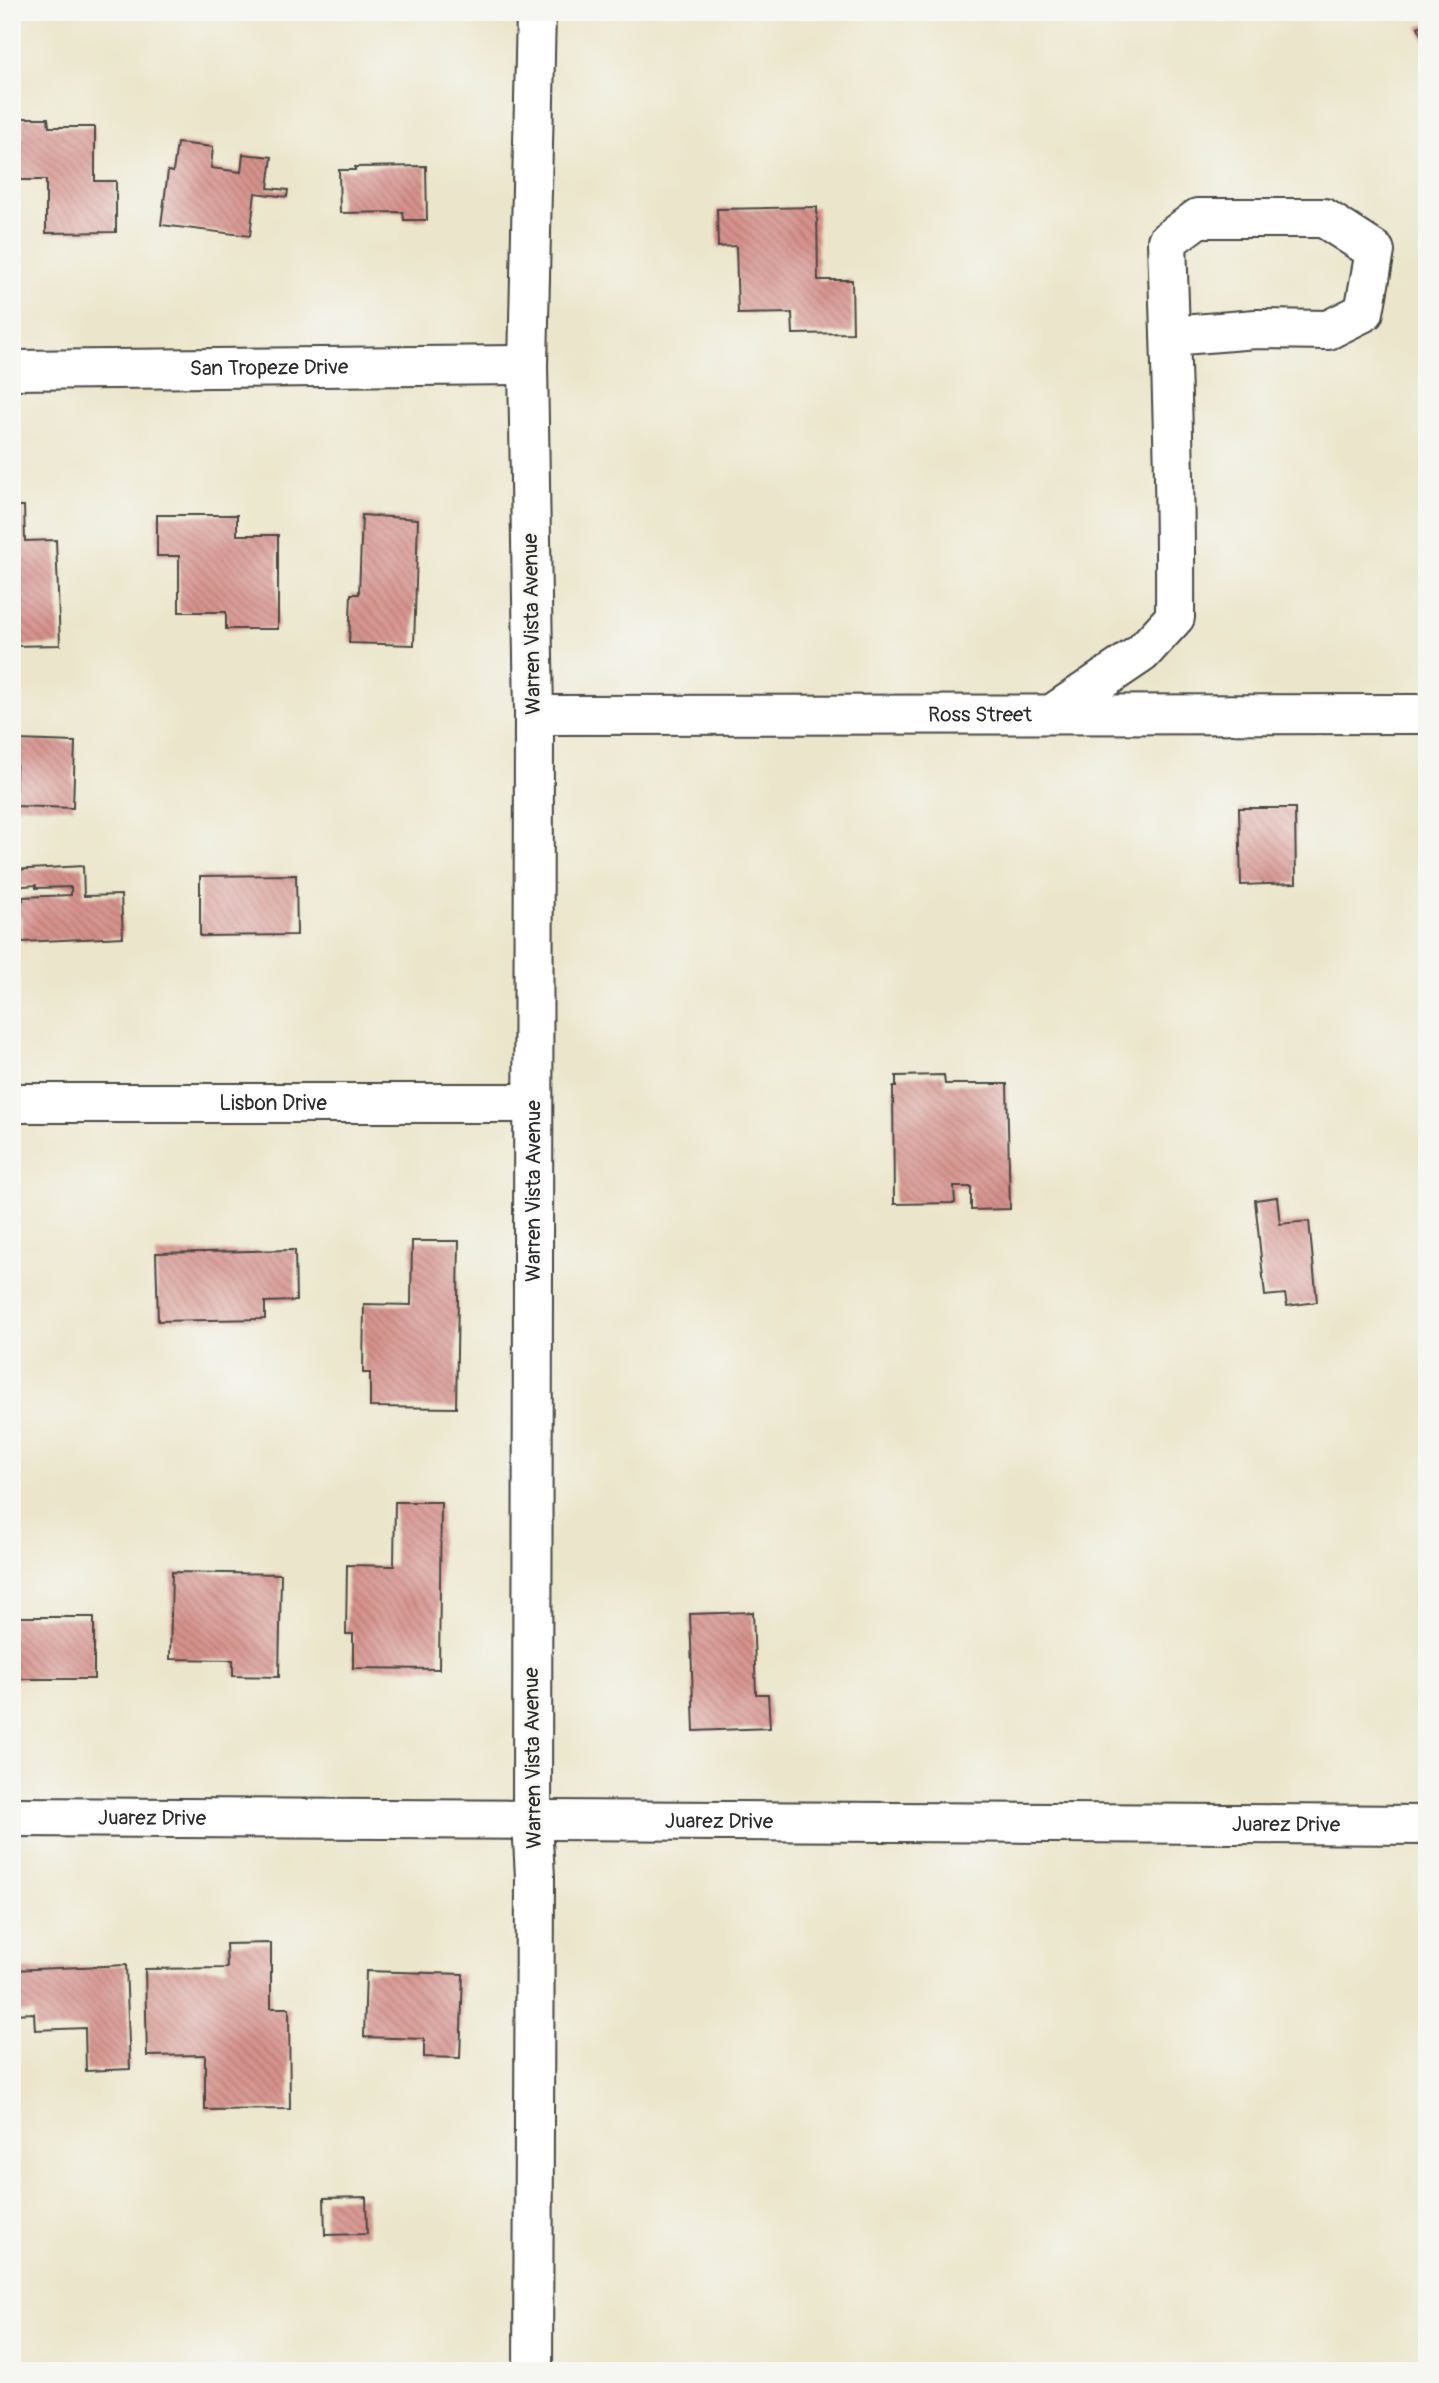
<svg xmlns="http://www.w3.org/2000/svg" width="1439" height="2383" font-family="Pangolin,sans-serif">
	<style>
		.building { fill: url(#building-back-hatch) }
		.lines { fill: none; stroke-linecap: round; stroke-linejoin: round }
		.minor-casing { stroke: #484743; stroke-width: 42 }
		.minor { stroke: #fff; stroke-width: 38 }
		.labels { text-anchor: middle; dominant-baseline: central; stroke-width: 5; stroke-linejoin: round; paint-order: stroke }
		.street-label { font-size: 21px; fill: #2b2b2b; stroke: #f6f6f2 }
	</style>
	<defs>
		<pattern id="building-back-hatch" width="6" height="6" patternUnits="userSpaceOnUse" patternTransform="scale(1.75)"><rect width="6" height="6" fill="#d7928c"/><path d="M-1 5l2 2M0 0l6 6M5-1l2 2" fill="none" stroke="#af7773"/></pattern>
	</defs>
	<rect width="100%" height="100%" fill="#f6f6f2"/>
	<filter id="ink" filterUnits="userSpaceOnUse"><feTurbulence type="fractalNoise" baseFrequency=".0143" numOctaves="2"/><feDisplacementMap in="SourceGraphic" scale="14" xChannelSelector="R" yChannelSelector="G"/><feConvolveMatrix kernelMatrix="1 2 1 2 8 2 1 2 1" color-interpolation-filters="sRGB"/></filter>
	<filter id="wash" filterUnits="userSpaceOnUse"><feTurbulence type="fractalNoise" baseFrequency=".00686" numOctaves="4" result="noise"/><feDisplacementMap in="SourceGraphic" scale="28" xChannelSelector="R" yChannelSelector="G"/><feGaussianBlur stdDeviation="1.57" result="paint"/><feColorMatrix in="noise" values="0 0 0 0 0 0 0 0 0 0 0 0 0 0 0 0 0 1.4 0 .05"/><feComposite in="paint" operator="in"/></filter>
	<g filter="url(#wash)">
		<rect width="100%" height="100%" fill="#ebe6cb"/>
		<g id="blocks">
			<path class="building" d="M1427,23V45L1418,27Z
				M22,118H48L49,127H95V181H116V232L46,233V180H12V138H22Z
				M177,143L213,147L211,168L241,172L243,154L272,157L268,188L288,190L287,197L255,193L250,236L161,225L168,171L173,172Z
				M426,166L427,220H404L403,212L340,213L339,170H355V167Z
				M817,207L818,280H852L853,333L793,334L792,313L738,314L736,246L718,247L717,209Z
				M12,506H24L25,541L56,540L60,645L12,646Z
				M157,515H237V535H278V629H226V612H179V556H157Z
				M362,515L418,519L414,645L349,643L351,594H359Z
				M17,740L75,742L73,808L15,806Z
				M1239,808H1295L1296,883L1241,885Z
				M83,866L84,896L121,895L123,937L22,942L21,917L12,918V901L23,900L22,897L71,895V887L36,888V885L12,887V870Z
				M296,875L297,935L200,936V876Z
				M944,1075L945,1084H1007L1010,1209L971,1210V1187H954L955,1203L894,1204L893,1087H896V1076Z
				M1277,1197L1280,1224L1309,1221L1317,1302L1287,1306L1285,1294L1265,1296L1255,1200Z
				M412,1241H459L456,1408L370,1407V1373H363L364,1304L411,1305Z
				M295,1250L296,1301L265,1302V1319L158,1321L156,1253Z
				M395,1502H441L439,1669L353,1668V1634H346L347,1565L394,1566Z
				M172,1572L281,1574L279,1677L233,1676V1660L170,1659Z
				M753,1612L756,1694H768L770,1728L694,1731L690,1614Z
				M12,1617H94V1679H12Z
				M271,1943V2008H289L290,2109L205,2110V2055L147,2056L145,1969L227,1968L226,1944Z
				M126,1965L130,2069L86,2071L85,2028L35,2030L34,2013L12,2014V1970Z
				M366,1971L463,1974L460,2058L424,2057V2039L364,2037Z
				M366,2197L367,2234L325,2235L324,2198Z"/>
		</g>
	</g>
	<g filter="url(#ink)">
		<use href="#blocks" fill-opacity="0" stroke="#484743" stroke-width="2"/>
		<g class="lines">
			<defs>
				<g id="minor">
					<path id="s1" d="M12,370L528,365"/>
					<path d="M1052,714L1142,653L1175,617C1176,491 1171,366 1167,241L1198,218H1324L1375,251L1364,312L1328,330L1256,329L1170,336"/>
					<path id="s2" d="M534,715L1427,714"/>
					<path id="s3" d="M12,1103H532"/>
					<path id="s4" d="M12,1817L1427,1825"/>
					<path id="s5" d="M533,2371L535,1877L532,1821L534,715L528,365L536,12"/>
				</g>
			</defs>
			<use href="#minor" class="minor-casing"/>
			<use href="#minor" class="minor"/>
		</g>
	</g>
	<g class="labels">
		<g class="street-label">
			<text stroke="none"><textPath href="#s1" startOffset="257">San Tropeze Drive</textPath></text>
			<text transform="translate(532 624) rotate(-91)">Warren Vista Avenue</text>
			<text stroke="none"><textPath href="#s2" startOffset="446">Ross Street</textPath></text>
			<text stroke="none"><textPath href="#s3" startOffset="261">Lisbon Drive</textPath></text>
			<text stroke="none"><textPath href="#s5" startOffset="1180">Warren Vista Avenue</textPath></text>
			<text transform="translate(533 1758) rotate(-91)">Warren Vista Avenue</text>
			<text stroke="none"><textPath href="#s4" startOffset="140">Juarez Drive</textPath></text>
			<text stroke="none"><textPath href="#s4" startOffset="707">Juarez Drive</textPath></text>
			<text stroke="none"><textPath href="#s4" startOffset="1274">Juarez Drive</textPath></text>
		</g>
	</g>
	<rect width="1439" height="2383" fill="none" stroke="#f6f6f2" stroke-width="42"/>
</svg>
